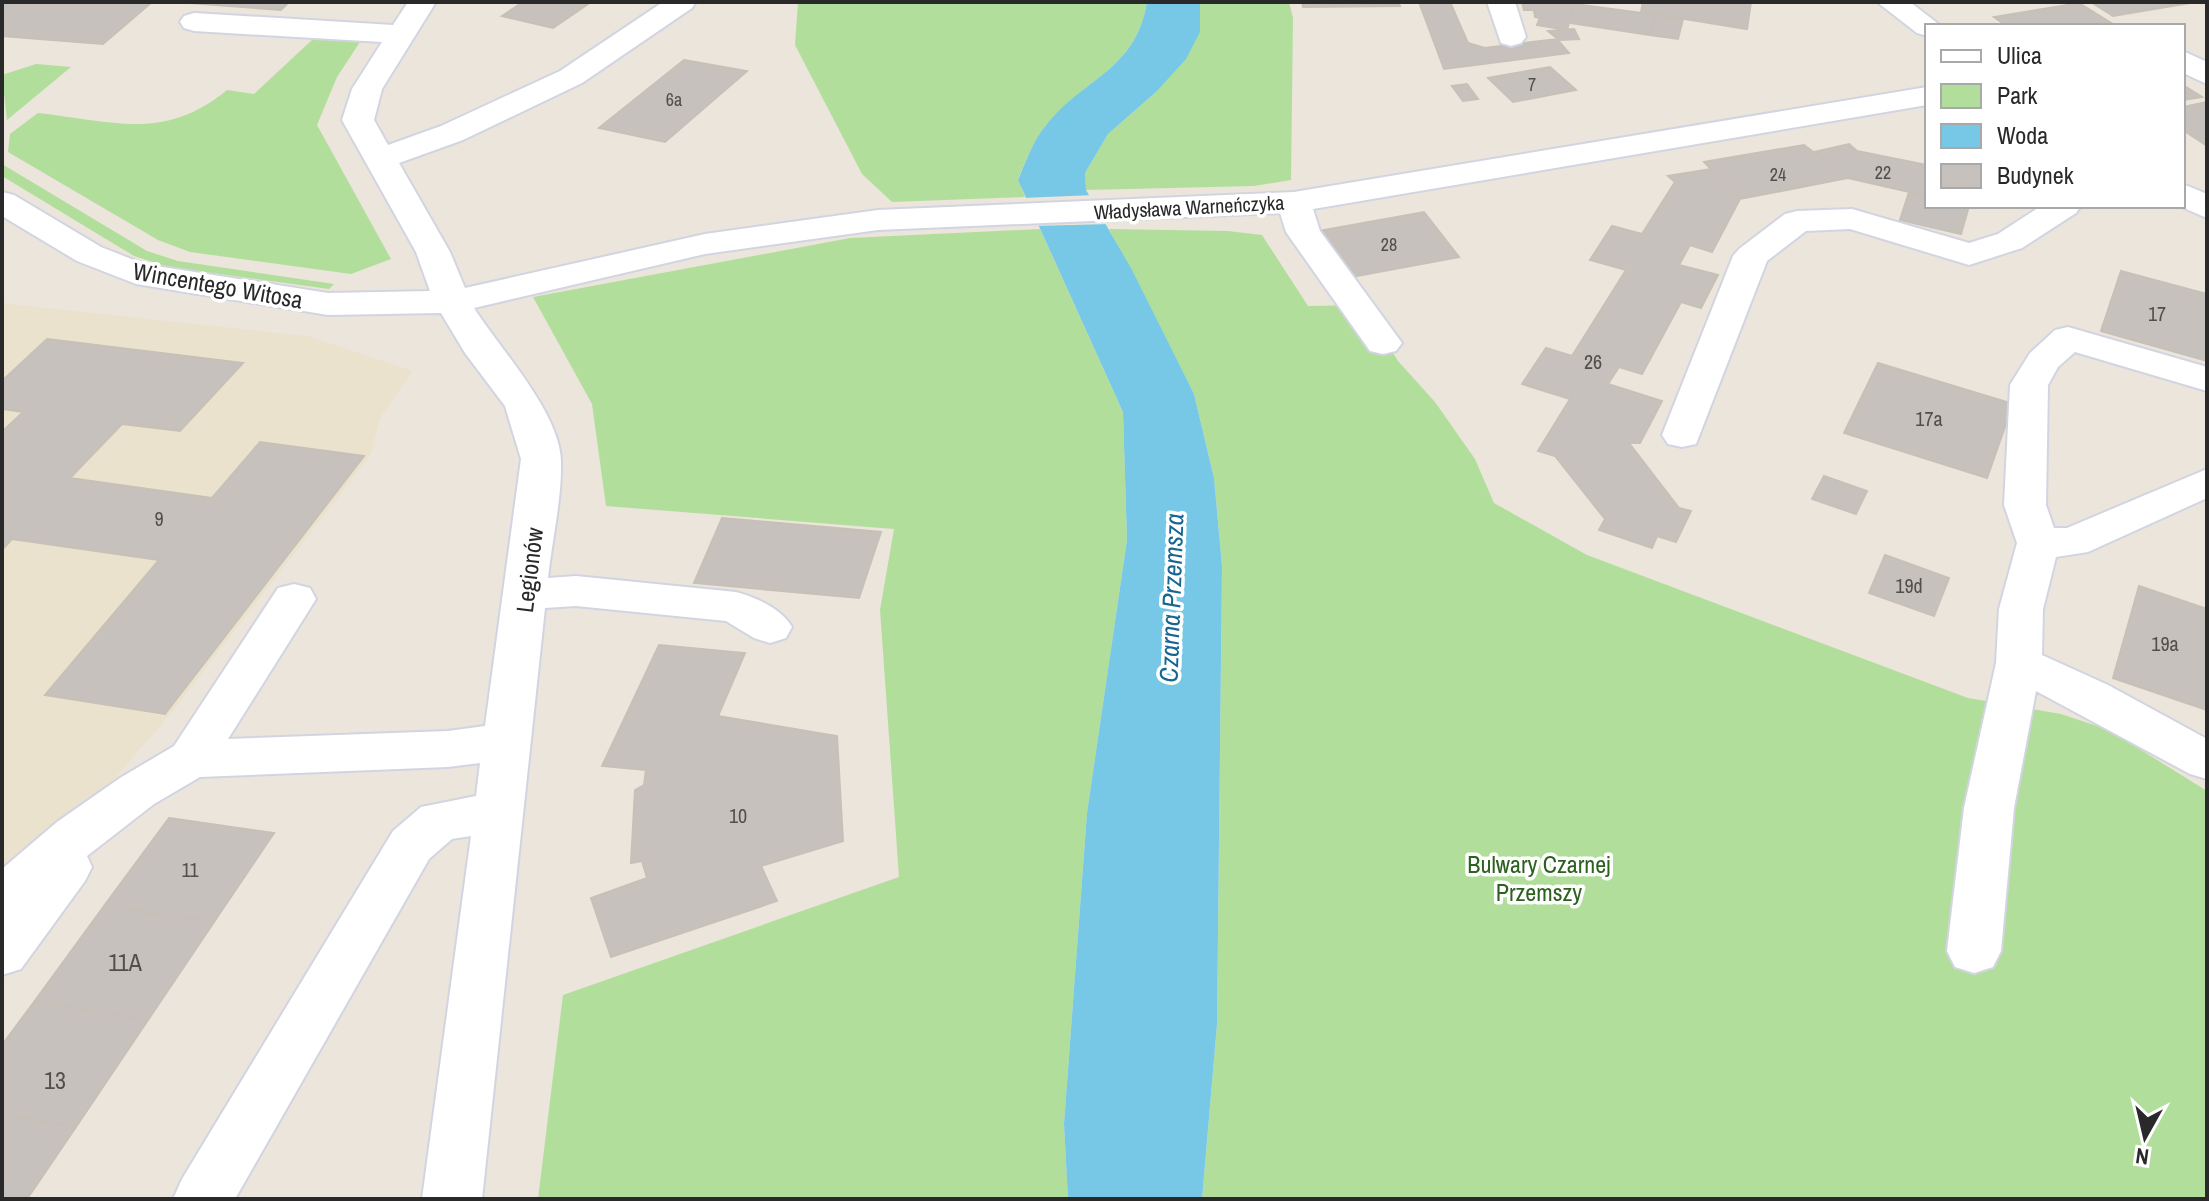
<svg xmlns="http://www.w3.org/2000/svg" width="2209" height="1201" font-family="'Archivo Narrow',sans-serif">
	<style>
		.education { fill: #ebe2cd }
		.green { fill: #b2de9c }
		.water { fill: #76c8e6 }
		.pier { fill: #ebe5dc }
		.building { fill: #c6c1bc; stroke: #c6c0b6; stroke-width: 2 }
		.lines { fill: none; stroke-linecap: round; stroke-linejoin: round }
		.minor-casing { stroke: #d2d5e1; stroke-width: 4 }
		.minor { fill: #fff; fill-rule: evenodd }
		.labels { text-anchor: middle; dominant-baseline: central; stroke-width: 7; stroke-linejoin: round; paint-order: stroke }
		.far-number-label { font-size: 18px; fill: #504f4e }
		.far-street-label { font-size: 20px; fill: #292929; stroke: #fff }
		.number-label { font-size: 20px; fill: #504f4e }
		.street-label { font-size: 24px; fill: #292929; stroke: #fff }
		.park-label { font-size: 24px; fill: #2c611f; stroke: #fff }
		.near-number-label { font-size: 24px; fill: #504f4e }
		.water-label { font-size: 26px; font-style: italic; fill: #166691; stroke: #fff }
	</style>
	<rect width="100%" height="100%" fill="#ebe5dc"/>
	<path class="education" d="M2,303L308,336L413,371L380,418L371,454L172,712L97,799L2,881Z"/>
	<path class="green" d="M798,2H1147C1136,69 1085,78 1047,124C1033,140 1026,161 1018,179L1025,197L892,202L862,174L795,45Z
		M1200,2H1289L1293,18L1291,180L1254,186L1086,190L1085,173L1108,134L1156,92L1200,32Z
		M313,39L360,42L337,77L317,125L391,259L351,274L190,252L158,240L8,152L10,134L38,113C112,121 164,142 227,90L254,94Z
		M36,64L71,67L7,120L2,75Z
		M2,164L147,251L178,261L334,284L329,289L168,267L134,256L2,176Z
		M1040,229L1123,412L1127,540L1087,813L1064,1124L1068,1199H538L563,995L899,877L880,610L894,529L606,506L592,404L533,297L850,238Z
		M1109,229L1228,231L1262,235L1308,306L1364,305L1398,361L1435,402L1475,459L1494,503L1587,555L1968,698L2061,714L2109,730L2207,791V1199H1202L1217,1024L1222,566L1214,478L1194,394Z"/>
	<path class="water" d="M1147,2H1200V32L1186,59L1156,92L1108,134L1085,173L1086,190L1132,270L1194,394L1214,478L1222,566L1217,1024L1202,1199H1068L1064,1124L1087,813L1127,540L1123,412L1018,180C1026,161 1033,140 1047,124C1084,78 1136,70 1147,2Z"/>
	<path class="pier" d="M1094,195L1110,224L1034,226L1022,198Z"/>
	<path class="building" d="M8,2H152L103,44L2,36V6Z
		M176,2H289L281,10Z
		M523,2H591L553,28L502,16Z
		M1302,2H1398L1400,6L1303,7Z
		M1419,2H1450L1468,43L1485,48L1557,39L1569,53L1444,69Z
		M1522,2L1574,4L1567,30L1537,25L1540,18L1535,17L1534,10H1524Z
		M1643,2H1751L1747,29L1641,12Z
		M2091,2H2196L2113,16Z
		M2079,3L2116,26H2007L1994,17Z
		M1574,4L1642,13L1655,15L1649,35L1570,23Z
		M1655,15L1683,19L1678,39L1649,35Z
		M1574,29L1579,39L1559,40L1548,31Z
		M684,60L747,71L665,142L599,128Z
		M1550,67L1576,90L1513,102L1488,78Z
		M1467,84L1478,99L1463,101L1452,86Z
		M2183,85L2202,97L2183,100Z
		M2207,102V146L2183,130V107Z
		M1849,144L1857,151L1927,165V196L1848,178L1814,152Z
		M1804,145L1848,178L1740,199L1704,162Z
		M1711,169L1740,199L1712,252L1690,245L1679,265L1718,275L1701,308L1681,302L1642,374L1619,367L1608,384L1662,401L1640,443H1629L1679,508L1691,511L1676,542L1657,536L1652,548L1599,530L1605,519L1555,456L1538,451L1570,399L1522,384L1546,348L1572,356L1626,270L1590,260L1612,226L1642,234L1675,182L1668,176Z
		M1909,192L1927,196V206H1969L1961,234L1900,220Z
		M1424,212L1459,257L1352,277L1319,231Z
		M2121,271L2207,294V361L2101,331Z
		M47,339L243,363L180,431L122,424L70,478L212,498L260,442L364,456L165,714L45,695L159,560L12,539L2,550V432L23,412L2,409V381Z
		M1878,363L2013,404L1987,478L1844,433Z
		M1824,476L1867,491L1856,514L1812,499Z
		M722,518L881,532L859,598L694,583Z
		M1885,555L1949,578L1934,616L1869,593Z
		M2139,586L2207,609V710L2113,678Z
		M659,645L745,653L718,716L837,736L843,841L761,866L777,901L611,957L591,898L647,878L642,861L631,863L635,790L644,785L646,770L602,766Z
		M169,818L274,833L214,922L104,906Z
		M104,906L214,922L148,1020L34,1002Z
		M34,1002L148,1020L76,1127L2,1115V1045Z
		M2,1115L76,1127L27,1199H2Z"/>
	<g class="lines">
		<defs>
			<path id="minor" d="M408,2H436L382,89L374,120L388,145L441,126L560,71L663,2H696L692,8L582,83L463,140L399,163L450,252L465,288L705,234L878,210L1294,192L1927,87V105L1313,209L1320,231L1402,343L1396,351L1383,354L1370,351L1286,232L1280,213L878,230L705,254L474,308C500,349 560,413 561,461C562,499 552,540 548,578L576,576L736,592C757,598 781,608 792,627L786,638L770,643L754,638L726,621L576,606L545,608L482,1199H422L471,836L452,839L429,859L235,1199H173L182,1179L393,831L421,807L476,796L480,763L448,767L200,777L154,804L87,856L92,867L85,881L21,969L2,975V869L57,822L120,778L174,746L278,588L294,584L310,588L316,599L228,739L448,731L485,726L521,459L505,406L465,353L441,313L328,315L136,284L77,261L2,216V192L14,195L101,247L144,264L328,293L430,291L416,252L342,120L352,89L382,42L194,31L184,28L180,22L184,16L194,13L393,25Z
				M1487,2H1515L1526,37L1521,43L1511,46L1501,43Z
				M1877,2H1910L1941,26H1927V36L1917,33Z
				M2183,51L2207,62V84L2183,73Z
				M2183,184L2207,194V218L2179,206H2183Z
				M2041,206H2081L2076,213L2022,248L1969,265L1850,229L1806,231L1767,261L1696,444L1682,447L1668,444L1662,435L1733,256L1739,249L1785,214L1797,211L1852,209L1969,243L1998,234Z
				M2068,327L2207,367V391L2075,352L2058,367L2048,385L2046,505L2054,528H2067L2207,469V498L2088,552L2056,557L2043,609L2042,655L2108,685L2207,739V779L2190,774L2036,691L2014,808L2001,951L1993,967L1974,973L1955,967L1947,951L1964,808L1996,663L1999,609L2017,543L2004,505L2010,385L2030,353L2055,330Z"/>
		</defs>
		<use href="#minor" class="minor-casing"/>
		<use href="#minor" class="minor"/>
	</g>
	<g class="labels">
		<g class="far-number-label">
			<text x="1532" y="84">7</text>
			<text x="674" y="99">6a</text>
			<text x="1883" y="172">22</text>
			<text x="1778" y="174">24</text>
			<text x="1389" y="244">28</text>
		</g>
		<g class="far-street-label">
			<text transform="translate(1189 207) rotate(-3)">Władysława Warneńczyka</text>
		</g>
		<g class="number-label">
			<text x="2157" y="313">17</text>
			<text x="1593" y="361">26</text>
			<text x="1929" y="418">17a</text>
			<text x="159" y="518">9</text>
			<text x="1909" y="585">19d</text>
			<text x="2165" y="643">19a</text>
			<text x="738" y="815">10</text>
			<text x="190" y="869">11</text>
		</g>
		<g class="street-label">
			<text transform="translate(218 285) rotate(10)">Wincentego Witosa</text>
			<text transform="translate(529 570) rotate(-83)">Legionów</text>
		</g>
		<g class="park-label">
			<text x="1539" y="864">Bulwary Czarnej<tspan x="1539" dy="28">Przemszy</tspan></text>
		</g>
		<g class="near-number-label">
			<text x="125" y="962">11A</text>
			<text x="55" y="1080">13</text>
		</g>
		<g class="water-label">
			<text transform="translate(1171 598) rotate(-88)">Czarna Przemsza</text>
		</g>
	</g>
	<rect width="2209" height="1201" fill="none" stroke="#292929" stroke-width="8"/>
	<rect x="1925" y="24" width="260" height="184" fill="#ffffff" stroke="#a9a9a9" stroke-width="2"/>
	<rect x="1941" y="50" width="40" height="12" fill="#ffffff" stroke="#a9a9a9" stroke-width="2"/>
	<text x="1997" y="64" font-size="24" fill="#292929">Ulica</text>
	<rect x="1941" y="84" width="40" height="24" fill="#b2de9c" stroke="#a9a9a9" stroke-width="2"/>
	<text x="1997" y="104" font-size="24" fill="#292929">Park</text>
	<rect x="1941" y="124" width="40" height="24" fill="#76c8e6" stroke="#a9a9a9" stroke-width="2"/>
	<text x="1997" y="144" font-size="24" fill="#292929">Woda</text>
	<rect x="1941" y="164" width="40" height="24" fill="#c6c1bc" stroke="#a9a9a9" stroke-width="2"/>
	<text x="1997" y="184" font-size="24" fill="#292929">Budynek</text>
	<g transform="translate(2145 1137) rotate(188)" stroke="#ffffff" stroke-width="6" paint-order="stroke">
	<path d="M0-6L14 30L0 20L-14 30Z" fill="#292929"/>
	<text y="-12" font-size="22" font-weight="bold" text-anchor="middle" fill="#292929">N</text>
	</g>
</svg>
